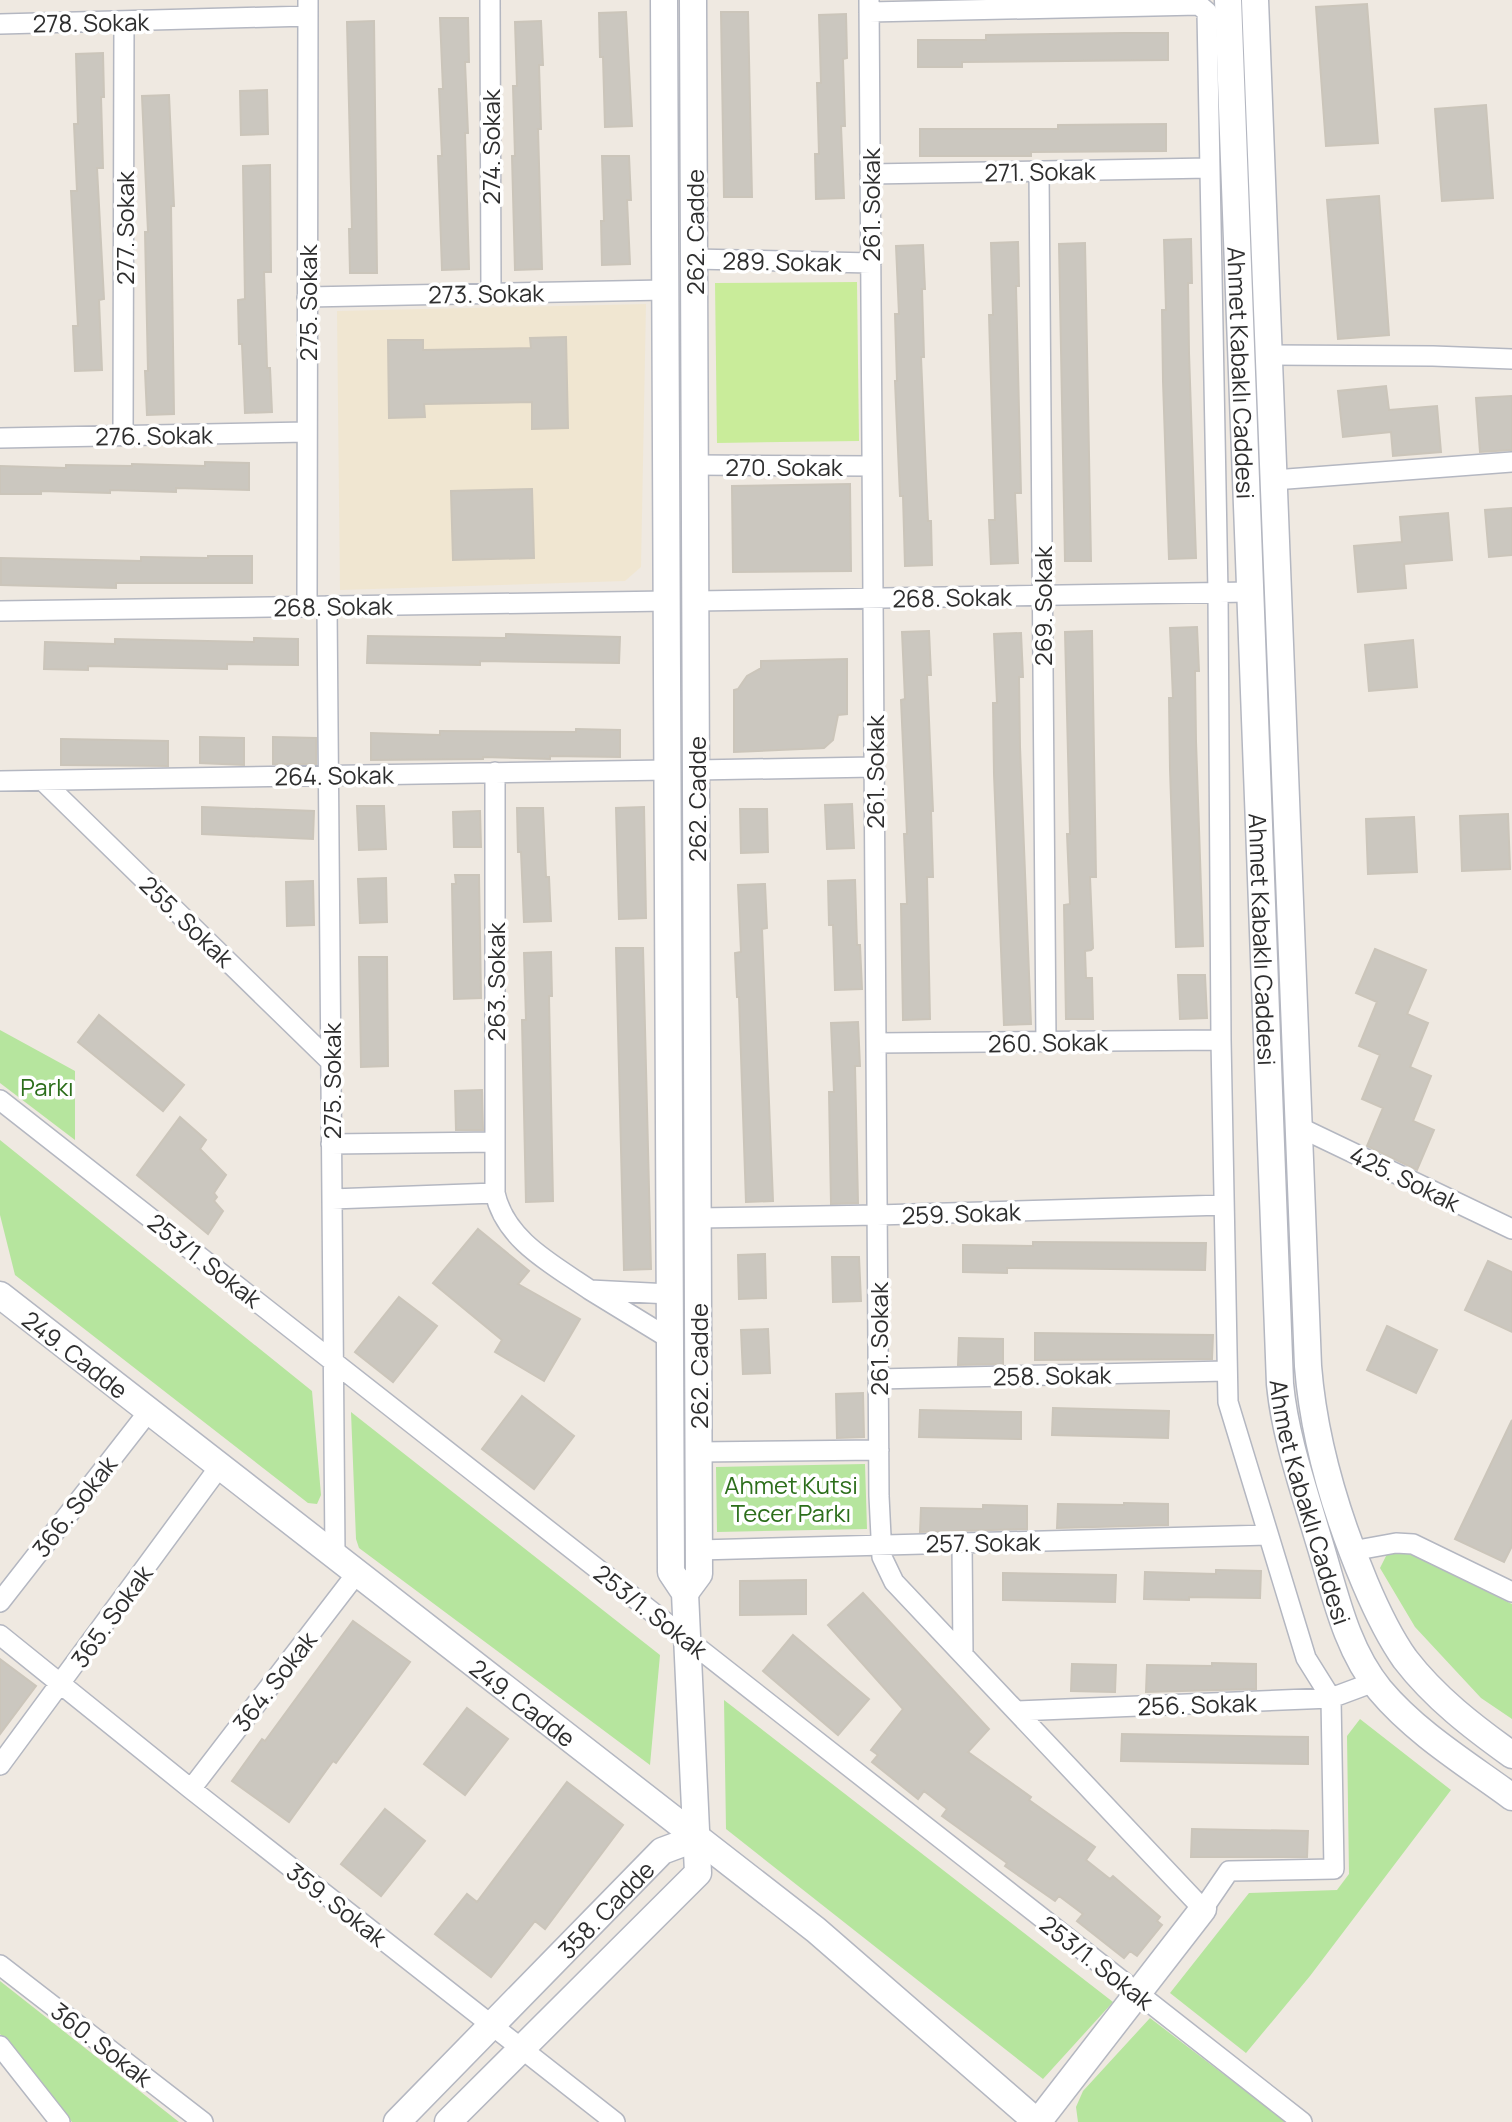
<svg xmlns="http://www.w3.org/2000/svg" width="1512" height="2122" font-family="Manrope,sans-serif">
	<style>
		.education { fill: #f0e6d1 }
		.green { fill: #b6e59e }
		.pitch { fill: #c9ec9a }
		.building { fill: #cbc7bf; stroke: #cbc5ba; stroke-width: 2 }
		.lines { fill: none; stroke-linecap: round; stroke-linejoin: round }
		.street-casing { stroke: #b4b7c1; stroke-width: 22 }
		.secondary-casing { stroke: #b4b7c1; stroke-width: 29 }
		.street { stroke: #fff; stroke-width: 19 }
		.secondary { stroke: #fff; stroke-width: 26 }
		.labels { text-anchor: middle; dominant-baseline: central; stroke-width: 7; stroke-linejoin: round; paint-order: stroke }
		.street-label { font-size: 24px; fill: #2e2e2e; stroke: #fff }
		.park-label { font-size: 24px; fill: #2c6e1b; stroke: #fff }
	</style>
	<rect width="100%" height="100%" fill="#efe9e1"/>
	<path class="education" d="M646,304L641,567L625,581L340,590L337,311Z"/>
	<path class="green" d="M0,1030L75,1071V1140L0,1083Z
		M0,1140L312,1391L321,1495L317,1504L308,1503L15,1275L0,1215Z
		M351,1412L660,1655L650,1765L359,1548L356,1539Z
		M865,1464L867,1529L717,1532L716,1467Z
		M1398,1548L1512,1604V1719L1481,1698L1415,1627L1380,1568L1387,1554Z
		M724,1700L1113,2002L1043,2079L726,1829Z
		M1360,1719L1451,1790L1310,1976L1246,2053L1170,1993L1249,1893L1337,1890L1349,1874L1347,1736Z
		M0,1981L179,2122H72L0,2034Z
		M1150,2018L1286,2122H1078L1076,2107L1083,2091Z"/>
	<path class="pitch" d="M857,282L859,441L717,443L715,283Z"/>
	<path class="building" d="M1367,4L1378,143L1326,146L1316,7Z
		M626,12L632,126L605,127L603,57H600L599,13Z
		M721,12H748L752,197H724Z
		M846,14L847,58L843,59L845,126H841L844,198L816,199L815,154H819L817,83H821L819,15Z
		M440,18H468L469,62H465L468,133H465L469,269L442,270L438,156H442L439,89H443Z
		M374,21L377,273H350L349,229H352L347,22Z
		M541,21L543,65H539L541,129H538L542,269L515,270L512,156H515L513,86H517L515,22Z
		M1124,33H1168V60L962,62V67H918V40H986V35Z
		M103,53L104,97H101L103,168H97L104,299L99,300L102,370L75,371L73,326H78L71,191H77L74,124H78L76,54Z
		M267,90L268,134L241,135L240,91Z
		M169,95L174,206H171L174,414L147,415L145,371H148L145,232H148L142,96Z
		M1486,105L1493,198L1442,201L1435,109Z
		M1166,124V151L1031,152V156H920V129H1058V125Z
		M602,156H629L631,200H627L630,264L602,265L601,221H604Z
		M270,165L271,272H264L267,368H270L272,412L245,413L242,344H239L238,300L245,299L243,166Z
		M1379,196L1389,335L1338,339L1327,200Z
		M1191,239L1192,283H1188L1189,353L1196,558L1169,559L1163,381L1162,310H1166L1164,240Z
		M1018,242L1019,286H1016L1021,493H1015L1018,563L991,564L989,520H995L989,315H993L991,243Z
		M1085,243L1091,561H1065L1059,244Z
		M923,245L925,289H922L924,357H921L928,521H931L932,565L905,566L903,496H900L895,381H897L895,314H899L896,246Z
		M566,337L568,428L532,429V402L424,404L425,417L389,418L388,340H423V350L531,348L530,338Z
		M1386,386L1389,410L1437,406L1441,452L1393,456L1391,432L1343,437L1338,391Z
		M1512,396V450L1480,452L1476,398Z
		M205,462L249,463V490L176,488V492L110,490V493L41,491V494H0V466L66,468V465L132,466V464L205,466Z
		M850,484L851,571L733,572L732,486Z
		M532,489L534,558L453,560L451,491Z
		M1512,508V555L1489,557L1485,510Z
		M1448,513L1452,560L1404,564L1406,588L1358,592L1354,546L1402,542L1400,517Z
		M208,556H252V583H116V588L1,585V558L141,561V557L208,558Z
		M1197,627L1199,671H1195L1196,741L1203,946L1176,947L1170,769L1169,698H1173L1170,628Z
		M929,631L931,675H927L933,811H931L933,877H927L930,1019L903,1020L901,904H907L904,834H907L901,700L905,699L902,632Z
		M1092,631L1096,877H1090L1093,948L1091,950L1085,951L1086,978H1092L1093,1019H1066L1064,905L1070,904L1067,834H1070L1065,632Z
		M1021,633L1023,677H1019L1020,747L1031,1024L1004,1025L994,774L993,703H997L994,634Z
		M506,634L620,637L619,663L480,661V665L367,663L368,636L506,638Z
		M254,638L298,639V665L227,664V669L88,666V670L44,669L45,642L115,644V639L254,642Z
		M1413,640L1417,687L1369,691L1365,645Z
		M847,659V714L838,715L833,740L824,748L734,752V690L738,689L747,676L761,668V661Z
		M576,729L620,730V757L550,756V759L483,757V759L371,760V733L440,735V731L576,732Z
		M200,737L244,738V765L200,763Z
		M273,737L316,738V764H273Z
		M61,739L168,741V766L61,765Z
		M852,804L854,848L827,849L825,805Z
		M357,806H384L386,849L359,850Z
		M202,807L314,811L313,839L202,834Z
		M644,807L646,918L619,919L616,808Z
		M517,808H543L546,877H549L551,921L524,922L521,852H518Z
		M740,809H767L768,852L741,853Z
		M480,811L481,847H454L453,812Z
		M1508,814L1510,869L1462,871L1460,816Z
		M1414,817L1417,872L1368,874L1366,819Z
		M455,875H479L481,998L454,999L452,884H456Z
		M386,878L387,922L360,923L358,879Z
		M855,880L857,945H860L862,989L835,990L833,925H829L828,881Z
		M313,881L314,925L287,926L286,882Z
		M765,884L767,928L762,929L773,1201L746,1202L739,997H737L735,953L741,952L738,885Z
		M616,948H643L651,1269L624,1270Z
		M1375,949L1426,970L1407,1014L1428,1023L1410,1067L1431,1076L1413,1121L1434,1130L1417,1170L1367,1146L1383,1108L1362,1099L1380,1055L1359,1046L1377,1002L1356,993Z
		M551,952L552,996H549L553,1201L526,1202L522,1020H526L524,953Z
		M359,957H387L388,1066L361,1067Z
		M1178,975H1205L1207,1018L1180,1019Z
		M99,1015L184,1085L163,1111L78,1042Z
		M858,1022L860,1066H855L858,1203L831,1204L829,1092H834L831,1023Z
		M482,1090L483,1130H456L455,1091Z
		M180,1117L206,1140L200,1149L226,1175L214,1193L217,1197L214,1201L223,1211L208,1234L137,1175Z
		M478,1229L529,1271L518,1284L580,1319L544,1381L495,1352L502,1340L433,1283Z
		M1033,1242L1206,1243L1205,1270L1007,1268V1273L963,1272V1245L1033,1246Z
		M765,1254L766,1298L739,1299L738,1255Z
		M832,1257H859L861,1301L833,1302Z
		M1488,1261L1512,1272V1332L1465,1310Z
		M399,1297L437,1326L393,1382L355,1352Z
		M1387,1326L1437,1350L1416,1393L1367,1370Z
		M768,1329L770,1373L743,1374L741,1330Z
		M1035,1333L1213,1335L1212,1359L1035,1360Z
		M959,1338L1003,1339V1364L958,1365Z
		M863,1393L864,1437L837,1438L836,1394Z
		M522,1396L574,1436L534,1489L482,1449Z
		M1053,1408L1169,1411L1168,1438L1052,1435Z
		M920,1410L1021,1412V1439L919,1437Z
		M1512,1420V1546L1504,1562L1455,1539Z
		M1124,1503L1168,1504V1525L1057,1528L1058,1504L1124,1505Z
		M983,1505L1027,1506V1529L920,1532L921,1508L983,1509Z
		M1216,1570L1261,1571L1260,1598L1189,1597V1600L1144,1599L1145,1572L1216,1574Z
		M1003,1573L1116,1575L1115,1602L1003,1600Z
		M806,1580V1614L740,1615V1581Z
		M863,1593L989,1729L968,1752L1031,1797L1029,1800L1095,1847L1086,1860L1110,1879L1113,1876L1160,1917L1157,1921L1162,1925L1137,1956L1130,1951L1124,1958L1077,1921L1083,1914L1059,1896L1055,1901L1005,1866L1007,1863L942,1816L947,1809L924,1791L918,1799L872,1762L878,1755L871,1750L903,1709L828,1625Z
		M353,1621L410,1662L336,1763L333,1761L289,1822L232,1781L262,1739L265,1741Z
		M793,1635L869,1699L838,1735L763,1671Z
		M0,1659L36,1686L0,1734Z
		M1212,1663L1256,1664V1689L1146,1692L1147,1665L1212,1666Z
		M1072,1664L1116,1665L1115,1692L1071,1691Z
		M467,1708L508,1739L465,1795L424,1764Z
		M1122,1734L1308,1737V1764L1121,1761Z
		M567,1782L623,1825L545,1929L535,1921L491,1977L435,1934L467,1894L477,1902Z
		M385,1809L425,1841L381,1896L341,1864Z
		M1192,1829L1308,1831L1307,1857H1191Z"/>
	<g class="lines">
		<defs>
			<path id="street" d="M490,0L491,293
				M869,0L879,1496L882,1557L894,1582L1203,1909L1229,1871L1334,1869L1331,1698L1306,1658L1228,1402L1221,1040L1218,593L1207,12L1199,5L869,12
				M0,24L308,16
				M1039,171L1046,1042
				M870,174L1209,168
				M694,259L871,263
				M307,297L665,290
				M1269,355L1433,356L1512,359
				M123,435L124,21
				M0,438L307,432
				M695,465L872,466
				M1274,480L1512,462
				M695,601L1250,592
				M307,606L308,0
				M327,606L335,1555
				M0,611L667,601
				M696,770L874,767
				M0,781L667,770
				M43,781L331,1062
				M876,1043L1221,1040
				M0,1100L1302,2122
				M1299,1127L1512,1229
				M331,1144L495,1142
				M495,1193V772
				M332,1199L495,1193C505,1240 552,1264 590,1290
				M698,1218L877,1215L1224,1205
				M670,1294L590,1290L670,1339
				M878,1379L1226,1371
				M699,1452L879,1450
				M962,1543L963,1655
				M699,1550L1268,1535
				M1352,1551L1396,1543L1413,1544L1512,1592
				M0,1602L149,1411
				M0,1635L191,1789L615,2122
				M1017,1711L1331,1698L1374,1682
				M0,1765L220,1466
				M191,1789L357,1573
				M0,1965L203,2122
				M0,2046L60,2122"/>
			<g id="secondary">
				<path id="s1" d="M1228,0L1280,1384C1285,1436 1303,1487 1318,1538C1334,1589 1345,1648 1380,1690C1416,1733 1467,1764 1512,1797"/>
				<path d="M1255,0L1308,1366C1314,1441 1336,1514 1365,1583C1376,1609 1388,1635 1405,1659C1435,1698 1473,1727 1512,1755"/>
				<path id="s2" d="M0,1295L816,1930L1037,2122"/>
				<path d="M685,1593L699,1574L693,0"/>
				<path id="s3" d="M397,2122L662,1851L697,1838"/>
				<path d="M448,2122L698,1873L685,1593L671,1572L664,0"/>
				<path d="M1038,2122L1203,1909"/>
			</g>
		</defs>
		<use href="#street" class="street-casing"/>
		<use href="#secondary" class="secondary-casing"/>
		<use href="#street" class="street"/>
		<use href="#secondary" class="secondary"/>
	</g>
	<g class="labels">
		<g class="street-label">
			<text transform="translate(91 22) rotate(-1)">278. Sokak</text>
			<text transform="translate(490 147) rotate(-90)">274. Sokak</text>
			<text transform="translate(1040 171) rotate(-1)">271. Sokak</text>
			<text transform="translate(870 205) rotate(-90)">261. Sokak</text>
			<text transform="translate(124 228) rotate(-90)">277. Sokak</text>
			<text transform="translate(694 232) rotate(-90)">262. Cadde</text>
			<text transform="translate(782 261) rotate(1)">289. Sokak</text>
			<text transform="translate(486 293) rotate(-1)">273. Sokak</text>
			<text transform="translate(307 303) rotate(-90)">275. Sokak</text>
			<text stroke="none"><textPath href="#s1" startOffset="373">Ahmet Kabaklı Caddesi</textPath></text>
			<text transform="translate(154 435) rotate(-1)">276. Sokak</text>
			<text x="784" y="466">270. Sokak</text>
			<text transform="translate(952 597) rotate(-1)">268. Sokak</text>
			<text transform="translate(333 606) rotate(-1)">268. Sokak</text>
			<text transform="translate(1042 606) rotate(-90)">269. Sokak</text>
			<text transform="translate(874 772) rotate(-90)">261. Sokak</text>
			<text transform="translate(334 775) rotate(-1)">264. Sokak</text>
			<text transform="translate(696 799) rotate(-90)">262. Cadde</text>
			<text transform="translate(187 921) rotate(44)">255. Sokak</text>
			<text stroke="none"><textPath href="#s1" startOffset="940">Ahmet Kabaklı Caddesi</textPath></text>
			<text transform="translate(495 982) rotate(-90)">263. Sokak</text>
			<text transform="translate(1048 1042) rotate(-1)">260. Sokak</text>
			<text transform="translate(331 1081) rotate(-90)">275. Sokak</text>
			<text transform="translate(1405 1178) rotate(26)">425. Sokak</text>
			<text transform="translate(961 1213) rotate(-2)">259. Sokak</text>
			<text transform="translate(205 1260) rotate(38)">253/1. Sokak</text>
			<text transform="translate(878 1339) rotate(-90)">261. Sokak</text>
			<text stroke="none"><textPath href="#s2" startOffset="96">249. Cadde</textPath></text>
			<text transform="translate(698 1366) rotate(-90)">262. Cadde</text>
			<text transform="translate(1052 1375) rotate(-1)">258. Sokak</text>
			<text stroke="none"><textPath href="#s1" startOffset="1507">Ahmet Kabaklı Caddesi</textPath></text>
			<text transform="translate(74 1506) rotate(-52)">366. Sokak</text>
			<text transform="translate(983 1542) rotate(-1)">257. Sokak</text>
			<text transform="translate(651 1611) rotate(38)">253/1. Sokak</text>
			<text transform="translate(111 1616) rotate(-54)">365. Sokak</text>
			<text transform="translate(274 1681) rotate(-52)">364. Sokak</text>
			<text stroke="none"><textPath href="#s2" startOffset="663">249. Cadde</textPath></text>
			<text transform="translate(1197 1704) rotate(-2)">256. Sokak</text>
			<text transform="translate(337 1904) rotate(38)">359. Sokak</text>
			<text stroke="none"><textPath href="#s3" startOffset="298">358. Cadde</textPath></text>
			<text transform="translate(1097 1962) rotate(38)">253/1. Sokak</text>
			<text transform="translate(102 2044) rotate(38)">360. Sokak</text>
		</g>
		<g class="park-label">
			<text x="47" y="1086">Parkı</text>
			<text x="791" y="1484">Ahmet Kutsi<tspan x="791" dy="28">Tecer Parkı</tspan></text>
		</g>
	</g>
</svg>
